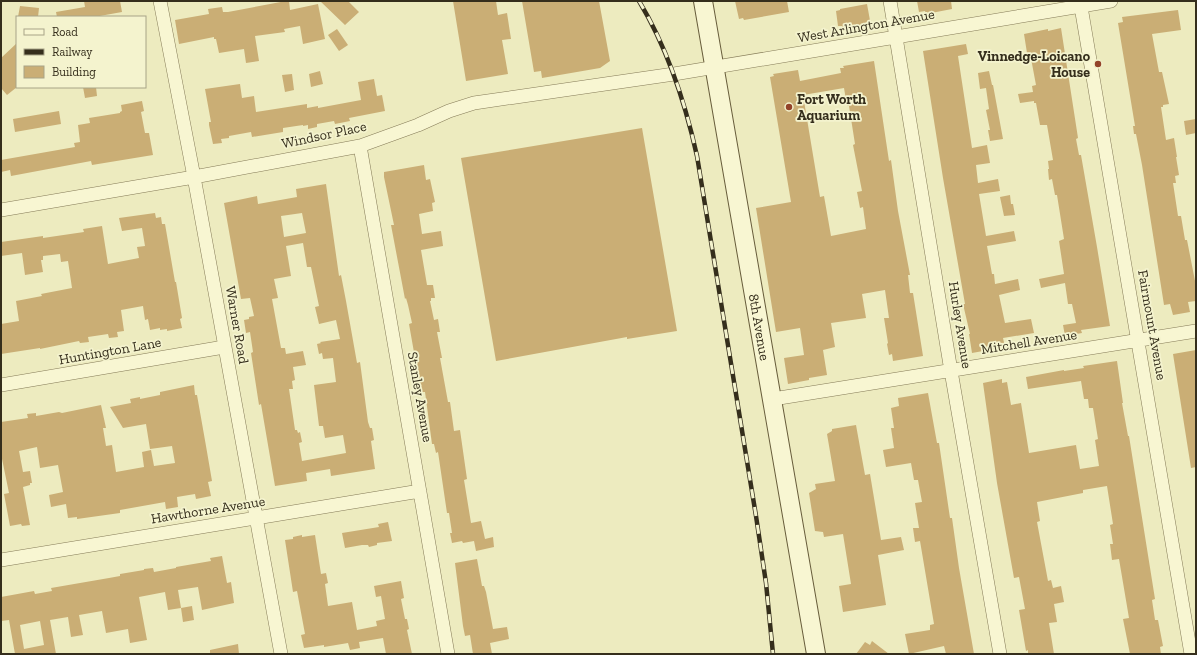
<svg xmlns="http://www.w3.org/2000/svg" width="1197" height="655" font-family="'Zilla Slab',serif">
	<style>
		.building { fill: #caae75; fill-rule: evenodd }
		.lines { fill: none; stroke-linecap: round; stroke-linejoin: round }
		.street-casing { stroke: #857b58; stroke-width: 14 }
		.secondary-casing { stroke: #675c3b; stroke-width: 20 }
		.street { stroke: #f8f6d2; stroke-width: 13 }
		.secondary { stroke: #f8f6d2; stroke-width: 18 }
		.rail-casing { stroke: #352e1c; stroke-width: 4.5 }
		.rail { stroke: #f4f3ce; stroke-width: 3; stroke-dasharray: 9; stroke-linecap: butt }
		.poi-dot { fill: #934329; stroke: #f4f3ce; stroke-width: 1.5 }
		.labels { text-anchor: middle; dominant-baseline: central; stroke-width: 3.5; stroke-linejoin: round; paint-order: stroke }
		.street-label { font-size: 14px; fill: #352e1c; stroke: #f4f3ce }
		.poi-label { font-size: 14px; font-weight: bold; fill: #352e1c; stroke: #f4f3ce; text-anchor: end }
	</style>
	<rect width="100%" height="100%" fill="#edebbf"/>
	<path class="building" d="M84,1H120L122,12L94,17H57L56,12L85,7Z
		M286,1H289L290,10L318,4L325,39L303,44L300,26L284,29L285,32L255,36L259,61L246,63L244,49L219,53L216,39H214V37L179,44L175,20L209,14L208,9L222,7L223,12H228Z
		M320,1H348L359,12L345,25Z
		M453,1H496L498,15L507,13L511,39L502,40L508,74L466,81Z
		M522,1H599L610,61L600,68L542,78L541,71L534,72Z
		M735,1H787L789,12L744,20L743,18L739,19Z
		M917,1H951L952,9L926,14L925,11L919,12Z
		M867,4L871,26L851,29V27L843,28L842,26H838L836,11L840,10V9Z
		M20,6L39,8L38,17H18Z
		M1178,10L1181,30L1152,34L1159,72H1162L1169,104L1163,105V107H1161L1166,140L1174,138L1177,157H1176L1179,175L1175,176L1176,183H1173L1178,216H1181L1185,240H1187L1196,286V301L1188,302L1190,312L1173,315L1170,304L1164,305L1142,165L1136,134H1134L1133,126H1135L1118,23L1123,22L1122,17Z
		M1061,28L1078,138L1076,139L1079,155H1081L1097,247L1110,326L1081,330L1082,333L1065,336L1063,325L1076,323L1072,304H1068L1065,283L1041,288L1039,279L1064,274L1059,241L1064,239L1057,195H1055L1052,179L1049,180L1048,169H1049L1048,161L1053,160L1047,125H1040L1036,103H1034V101L1020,103L1018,94L1033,92L1032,86L1036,85L1030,53H1027L1024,34L1048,29V31Z
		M337,29L348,45L339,51L328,35Z
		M17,43V87L7,95L1,88V58Z
		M966,44L968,54L958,56L972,148L987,145L990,163L976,165L978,183L998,179L1000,191L979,194L986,236L1014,231L1016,241L987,246L992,274H994L995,284L1018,279L1020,290L999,295L1005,323L1031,319L1034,333L1003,338L1005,347L972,353L969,334H970L963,304H965L943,178L923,51Z
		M874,61L889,161L891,160L898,211L910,275H908L910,293H913L923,356L893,361L892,354L889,355L887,344L888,343L884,318H889L885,290L862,294L866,318L831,323L835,347L823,350L827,375L809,378V380L788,384L784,358L804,355L800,328L776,332L756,208L791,202L770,77L774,76L773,74L798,70L800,81L841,73L840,68H844L843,66ZM844,88L847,106H849L855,144L853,145L862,191L857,192L860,208L863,207L866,229L831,236L824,196L820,197L803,95Z
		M320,71L323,84L311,87L309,74Z
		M989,71L992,85H993L1003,139L990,141L988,130H990L986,110L989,109L986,88L980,89L978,73Z
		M292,74L294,90L285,92L282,75Z
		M374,79L377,96L382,95L385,111L349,118L350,121L335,124L334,121L317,124V127L308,129V125L303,126V125L283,128V132L252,137L251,132L229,136V138L221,139L222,143L213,144L209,125V122H211L205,89L240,84L242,98L254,96L256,112L307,104V108L318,106V108L361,100L358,82Z
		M83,87H96L97,96L85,98Z
		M142,101L144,111L141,112L145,133H149L153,155L92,165L91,161L11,176L10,170L1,172V160L75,147L74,143L80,142L78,125L90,123L89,118L120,113V112L122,111L121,105Z
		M59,111L61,124L15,132L13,119Z
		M1196,119V133L1186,135L1184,121Z
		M642,128L677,331L627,339V337L496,361L461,158Z
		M424,165L426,180L430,179L435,202L432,203L433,211L419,214L422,234L441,231L443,246L421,250L427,285H433L435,298H431V301H430L434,320L438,319L440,332H437L442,358H440L448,402H450L454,431L460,430L467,479L464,480L471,523L481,521L485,539L493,537L494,547L476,551L474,541L463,543L462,541L452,543L450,533H452L449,513H447L438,452L436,453L434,444H432L425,392H421L409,324L412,323L408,305L406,298L405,299L391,225H394L384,177V172Z
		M326,184L339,276L341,275L346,301L357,363L360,362L368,422L370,428H372L374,440L371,441L375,469L331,476L330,469L306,473L307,481L275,486L261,404L259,405L251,353L253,352L250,332L246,333L244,320L249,319V317L254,316L250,298L241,299L224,203L257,196L258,204L297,197L296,189ZM302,213L306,233L284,237L281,216ZM303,243L307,267H311L319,306L315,307L319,324L336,320L340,339L320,342L321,343L317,344L319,354L322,353L323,359L333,358L336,382L314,385L319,426H323L325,438L343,435L346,453L302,461L299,443L302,442L300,432L298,433L297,430H295L289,389H293L292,381L295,380L293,367L306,365L303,351L286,354L285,348H281L272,299L278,298L274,279L291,276L286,246Z
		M1010,195L1011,204H1013L1015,215L1004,216L1000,197Z
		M155,213L156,218L161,217L162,224H165L175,282H176L182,318L180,319L182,328L167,331V329L160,330V328L150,330L148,319L145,320L143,306L121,310L124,331L117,332L118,337L109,338L108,334L88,337L89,342L80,343L79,341L40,349V348L1,354V324L19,321L16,301L42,296L41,294L72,288L68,261L61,262L60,254L43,256V260H41L43,272L25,275L22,253L1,256V242L43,236V238L84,232L83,229L102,226L108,264L139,258L137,247L145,246L142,228L122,231L119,218Z
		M1196,350V467L1191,468L1173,354Z
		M1117,361L1123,403H1122L1128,436H1129L1155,599L1152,600L1155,620H1158L1163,646L1160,647L1161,654H1130L1123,619L1129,618L1119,559L1112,560L1110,544H1113L1110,525L1113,524L1107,486L1083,490V493L1037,502L1040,521L1037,522L1048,581L1051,580L1053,588L1061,586L1064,602L1054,604L1057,622L1049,623L1054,654H1028V650L1026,651L1019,610L1025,609L1019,577L1014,578L997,483L983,383L1002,379V383L1007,382L1011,405L1021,403L1029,453L1076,445L1080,469L1099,466L1095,440L1098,439L1093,408H1089L1088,399H1084L1081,381L1028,389L1026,377L1064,370V371L1084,368L1083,366Z
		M194,385L195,395H197L206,446L212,481L208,482L211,496L196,499L195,494L177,497L178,507L166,509L165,502L120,510V513L77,519V517L68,518L66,504L51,507L49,495L63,492L58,465L40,468L37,447L19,451L23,472L30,471L32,483H30V485L23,487L30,525L22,526L21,524L10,526L4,494L9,493L1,454V422L28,418L27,414L36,413V416L59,412L62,413L101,405L106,428H103L106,446L112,445L116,472L144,467L142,452L151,450L154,466L175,463L172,446L150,449L146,424L123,428L110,407L131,403L130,399L140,397V399L160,395V392Z
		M928,393L937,443H939L950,518H952L959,568L974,654H946L944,646L909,654L905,634L930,630V625L934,624L920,541L915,542L913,528H919L915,503L922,502L918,480H914L911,463L886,467L883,450L894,448L891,428H894L891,408L899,406L898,398Z
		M856,425L865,475L870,474L881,540L901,537L904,550L878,555L886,605L843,612L839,586L851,584L843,534L824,537L823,532L815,531L809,493L816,489L815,484L835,481L827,434L832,431V429Z
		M388,522L392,541L377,543V545L369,547L368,545H362L345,548L342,533L379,527L378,524Z
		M302,535V537L315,535L321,574L326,573L328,583L325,584L328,606L352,602L357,630L377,626L376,621L385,619L381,596L376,597L374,586L401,581L404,598L401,599L405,619H407L409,629L407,630L412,654H386L383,638L359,642L360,648L350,650L348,643L324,647V645L304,648L301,635L305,634L297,591L293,592L285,540L293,539V537Z
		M222,556L227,583L231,582L234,603L202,610L198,587L178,590L181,608L168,610L165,592L139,597L147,640L130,643L128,629L106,633L102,611L79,615L83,635L71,637L68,617L50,620L56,654H15L9,620L1,621V597L34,591L35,594L52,591L51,588L109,578L120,576V574L144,570V569L153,568L154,572L176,568V567L211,561L210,558ZM40,621L44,645L24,649L20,625Z
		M477,559L482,586H484L486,592L493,629L507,627L509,639L490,643L492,654H473L470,635L465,636L463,626L455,563Z
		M192,606L194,620L183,622L181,608Z
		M872,641L889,654H856L865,642L870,645Z
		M238,644L239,654H210V650Z"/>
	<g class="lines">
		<defs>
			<path id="street" d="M160,1L194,177L281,654
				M890,1L951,371L1000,654
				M1080,1L1191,654
				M360,146L448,654
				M1,210L194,177L360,146L418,125L449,111L474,103L674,74L1111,1
				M1,385L224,347
				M773,399L1196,331
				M1,560L420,491"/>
			<g id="secondary">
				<path id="s1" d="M703,1L816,654"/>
			</g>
		</defs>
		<use href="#street" class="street-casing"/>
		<use href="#secondary" class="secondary-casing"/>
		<use href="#street" class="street"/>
		<use href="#secondary" class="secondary"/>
		<defs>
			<path id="rail" d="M639,1C668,49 685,102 697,156L756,516L766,583L773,654"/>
		</defs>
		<use href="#rail" class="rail-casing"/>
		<use href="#rail" class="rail"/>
	</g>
	<g class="poi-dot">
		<circle cx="1098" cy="64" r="4"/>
		<circle cx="789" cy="107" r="4"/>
	</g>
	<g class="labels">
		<g class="street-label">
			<text transform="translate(866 26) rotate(-10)">West Arlington Avenue</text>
			<text transform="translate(324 135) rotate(-12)">Windsor Place</text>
			<text transform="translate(237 325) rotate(80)">Warner Road</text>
			<text transform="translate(960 325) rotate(81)">Hurley Avenue</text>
			<text transform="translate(1152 325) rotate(80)">Fairmount Avenue</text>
			<text stroke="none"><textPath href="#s1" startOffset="331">8th Avenue</textPath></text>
			<text transform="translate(1029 342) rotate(-9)">Mitchell Avenue</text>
			<text transform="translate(110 351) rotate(-10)">Huntington Lane</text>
			<text transform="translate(420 397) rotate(80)">Stanley Avenue</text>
			<text transform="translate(208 510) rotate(-9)">Hawthorne Avenue</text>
		</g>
		<g class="poi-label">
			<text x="1090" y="56">Vinnedge-Loicano<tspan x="1090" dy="16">House</tspan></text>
			<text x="797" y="99" text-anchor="start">Fort Worth<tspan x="797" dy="16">Aquarium</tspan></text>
		</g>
	</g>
	<rect width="1197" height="655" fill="none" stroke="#352e1c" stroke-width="4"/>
	<rect x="16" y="16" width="130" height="72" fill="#f4f3ce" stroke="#a8a487"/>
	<rect x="24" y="29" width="20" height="6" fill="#f8f6d2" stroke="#a8a487"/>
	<text x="52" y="36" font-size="12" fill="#352e1c">Road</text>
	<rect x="24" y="49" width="20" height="6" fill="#352e1c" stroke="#a8a487"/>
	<text x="52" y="56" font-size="12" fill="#352e1c">Railway</text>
	<rect x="24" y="66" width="20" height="12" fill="#caae75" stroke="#a8a487"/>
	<text x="52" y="76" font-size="12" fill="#352e1c">Building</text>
</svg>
